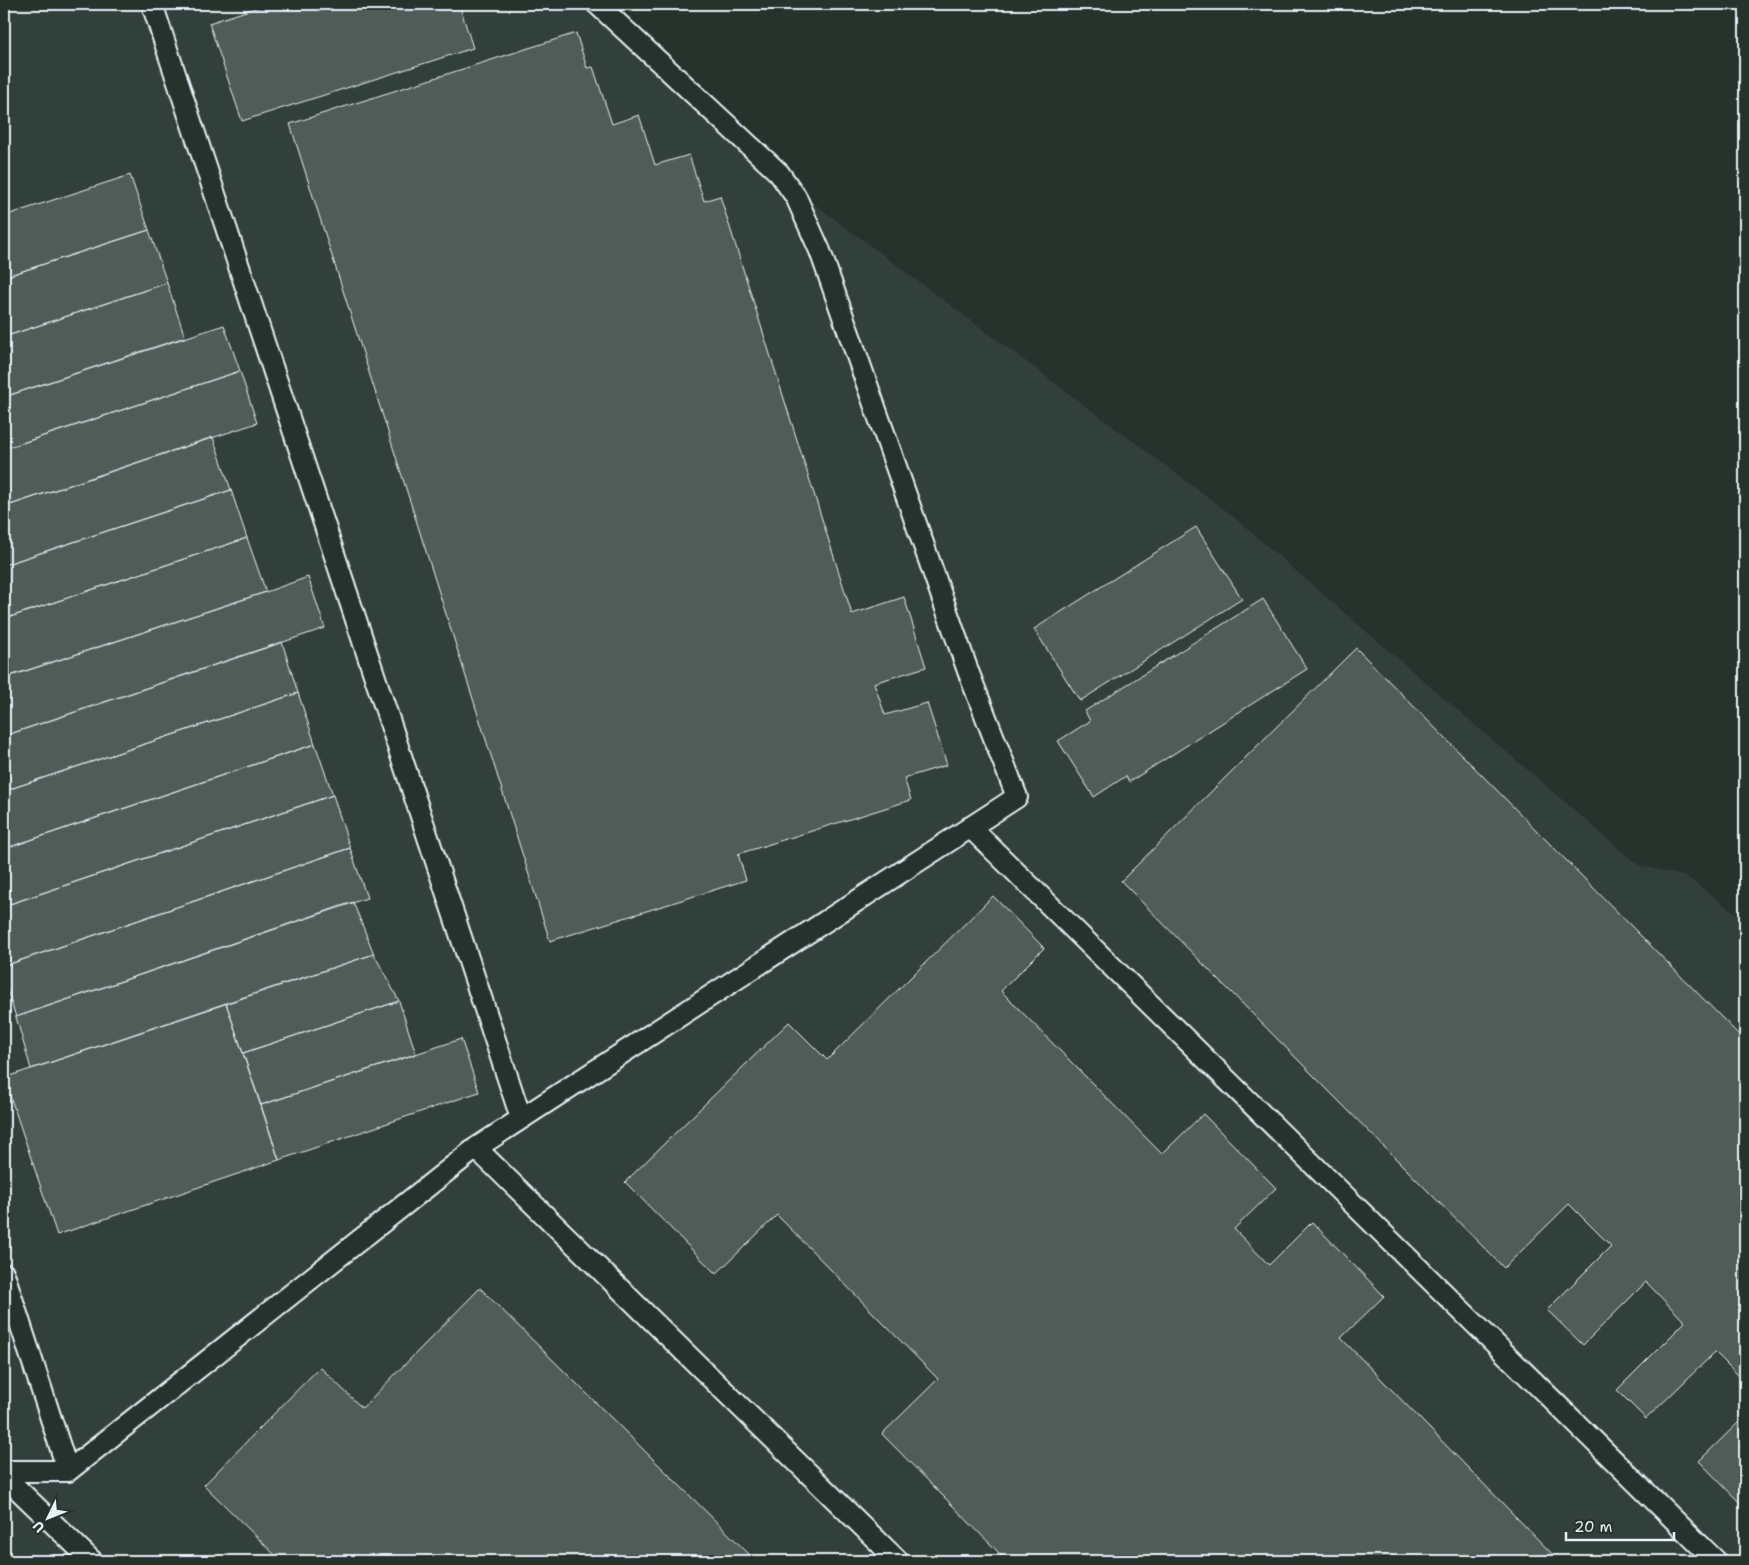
<svg xmlns="http://www.w3.org/2000/svg" width="1749" height="1565" font-family="'Shantell Sans',sans-serif">
	<style>
		.built { fill: #333f3a }
		.building { fill: #505c59; stroke: #e8f1f8 }
		.lines { fill: none; stroke-linecap: round; stroke-linejoin: round }
		.service-casing { stroke: #e8f1f8; stroke-width: 24 }
		.service { stroke: #26332d; stroke-width: 20 }
	</style>
	<rect width="100%" height="100%" fill="#26332d"/>
	<filter id="ink" filterUnits="userSpaceOnUse"><feTurbulence type="fractalNoise" baseFrequency=".02" numOctaves="2"/><feDisplacementMap in="SourceGraphic" scale="10" xChannelSelector="R" yChannelSelector="G"/><feConvolveMatrix kernelMatrix="1 2 1 2 8 2 1 2 1" color-interpolation-filters="sRGB"/></filter>
	<g filter="url(#ink)">
		<path class="built" d="M4,4H596L797,191L1224,509L1638,865L1687,877L1745,920V1561H4Z"/>
		<path class="building" d="M268,4H459L473,48L242,121L209,23Z
			M576,33L587,68L593,67L612,124L639,115L655,165L689,155L704,201L720,196L852,614L904,597L926,667L874,683L885,715L927,703L947,765L904,778L911,800L738,854L746,880L550,941L290,124Z
			M130,175L149,230L4,277V216Z
			M149,230L167,283L4,337V277Z
			M167,283L185,337L4,397V337Z
			M224,325L240,371L4,449V397Z
			M240,371L257,423L4,507V449Z
			M213,437L231,490L4,565V507Z
			M231,490L247,538L4,619V565Z
			M1196,527L1242,599L1080,701L1034,629Z
			M247,538L266,592L4,678V619Z
			M308,577L325,628L4,736V678L266,592Z
			M1263,599L1307,669L1129,782L1126,776L1094,797L1058,741L1090,721L1085,711Z
			M282,642L298,693L4,791V736Z
			M1356,648L1745,1041V1382L1715,1352L1646,1419L1617,1390L1685,1322L1646,1282L1583,1345L1547,1310L1611,1246L1569,1204L1504,1268L1121,881Z
			M298,693L315,744L4,849V791Z
			M315,744L333,795L4,906V849Z
			M333,795L350,848L4,966V906Z
			M350,848L367,898L16,1017L4,981V966Z
			M993,896L1044,948L1001,991L1162,1154L1203,1114L1276,1188L1234,1229L1269,1265L1312,1222L1384,1296L1341,1338L1559,1561H1007L882,1434L938,1379L777,1215L716,1274L625,1182L789,1022L827,1060Z
			M353,902L374,954L31,1069L16,1017Z
			M374,954L399,1001L243,1053L226,1003Z
			M399,1001L416,1054L261,1105L243,1053Z
			M226,1003L279,1160L57,1235L4,1078Z
			M461,1039L479,1092L279,1160L261,1105Z
			M480,1288L756,1561H281L204,1485L320,1367L362,1408Z
			M1745,1416V1508L1699,1461Z"/>
		<g class="lines">
			<defs>
				<path id="service" d="M152,4L521,1118
					M970,827L1716,1561
					M476,1148L898,1561
					M4,1274L68,1471
					M4,1471H68L476,1148L1017,797L968,671L820,251L796,197L779,173L597,4
					M4,1476L92,1561"/>
			</defs>
			<use href="#service" class="service-casing"/>
			<use href="#service" class="service"/>
		</g>
	</g>
	<rect width="1749" height="1565" fill="none" stroke="#26332d" stroke-width="20"/>
	<rect x="10" y="10" width="1729" height="1545" fill="none" stroke="#e8f1f8" stroke-width="2" filter="url(#ink)"/>
	<g transform="translate(48 1518) rotate(227)" stroke="#26332d" stroke-width="4" paint-order="stroke">
	<path d="M0-4L9 19L0 12L-9 19Z" fill="#e8f1f8"/>
	<text y="-8" font-size="14" font-weight="bold" text-anchor="middle" fill="#e8f1f8">U</text>
	</g>
	<path d="M1566 1532v8h108v-8" fill="none" stroke="#e8f1f8" stroke-width="2.5"/>
	<text x="1574" y="1532" font-size="15" fill="#e8f1f8" stroke="#26332d" stroke-width="4" paint-order="stroke">20 m</text>
</svg>
